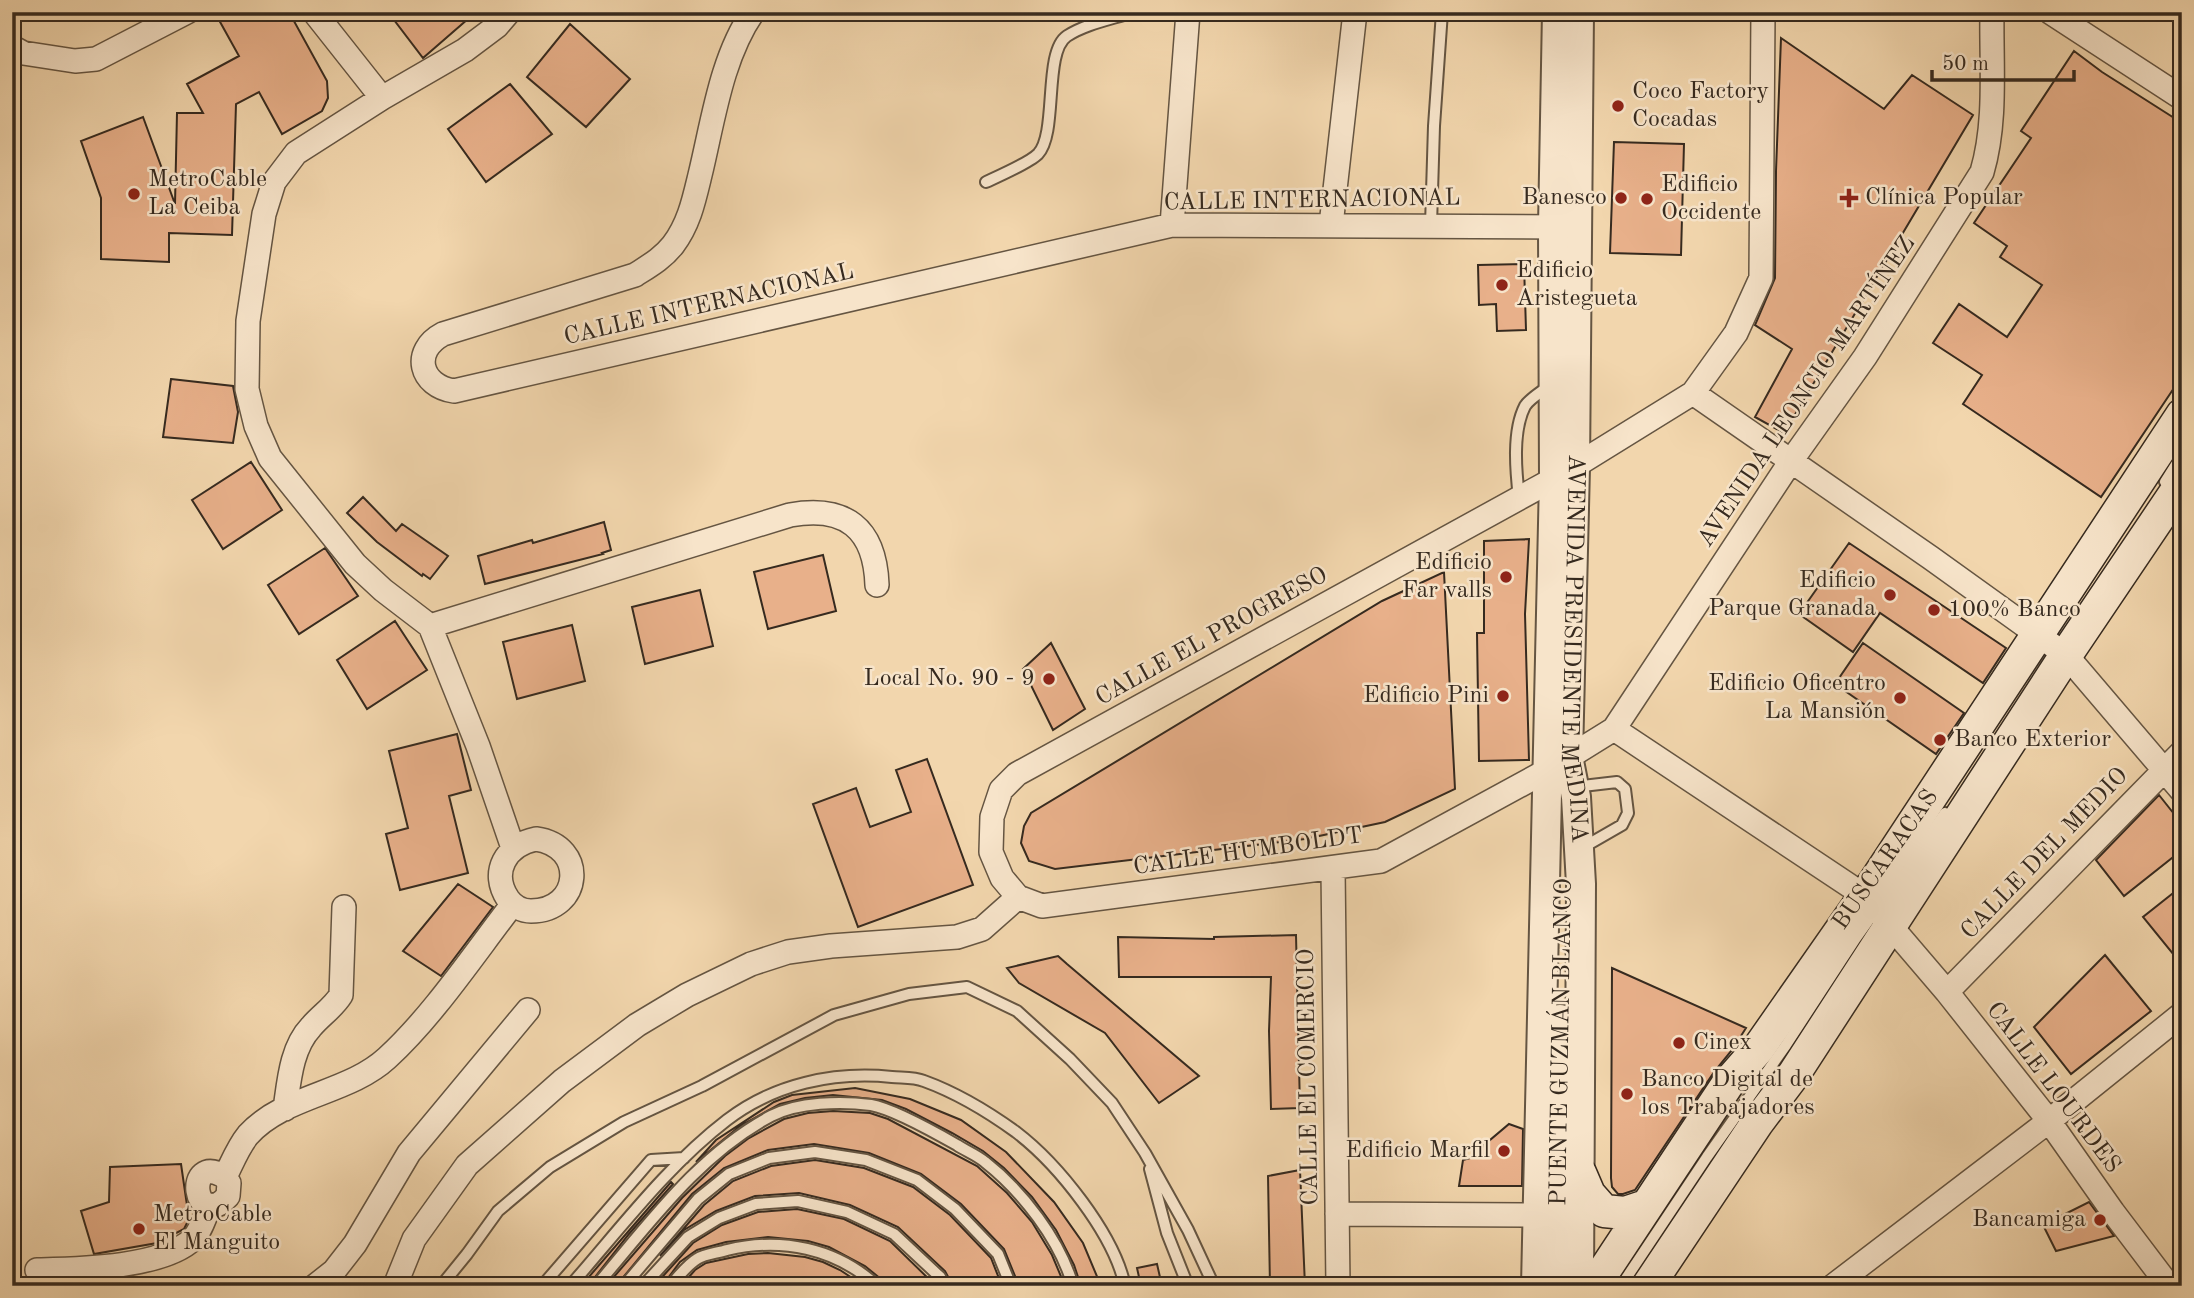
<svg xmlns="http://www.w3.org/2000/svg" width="2194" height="1298" font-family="'Old Standard TT',serif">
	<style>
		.building { fill: #e8b08a; stroke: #362a1f; stroke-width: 2 }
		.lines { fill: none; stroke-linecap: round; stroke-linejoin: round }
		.service-casing { stroke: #655542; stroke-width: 14 }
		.minor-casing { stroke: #655542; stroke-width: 26 }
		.tertiary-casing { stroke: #655542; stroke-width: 32 }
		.secondary-casing { stroke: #362a1f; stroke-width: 35 }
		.service { stroke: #f7e4ca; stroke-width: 10 }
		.minor { stroke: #f7e4ca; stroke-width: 23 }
		.tertiary { stroke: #f7e4ca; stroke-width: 28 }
		.secondary { stroke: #f7e4ca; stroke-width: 32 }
		.poi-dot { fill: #8f2418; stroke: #f7e4ca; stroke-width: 2.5 }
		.labels { text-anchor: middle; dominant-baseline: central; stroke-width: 5; stroke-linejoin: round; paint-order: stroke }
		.poi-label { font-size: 24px; fill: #362a1f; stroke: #f7e4ca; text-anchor: start }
		.street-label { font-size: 24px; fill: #362a1f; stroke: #f7e4ca }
	</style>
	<rect width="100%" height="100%" fill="#f2d6ad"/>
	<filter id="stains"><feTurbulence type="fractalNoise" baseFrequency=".00286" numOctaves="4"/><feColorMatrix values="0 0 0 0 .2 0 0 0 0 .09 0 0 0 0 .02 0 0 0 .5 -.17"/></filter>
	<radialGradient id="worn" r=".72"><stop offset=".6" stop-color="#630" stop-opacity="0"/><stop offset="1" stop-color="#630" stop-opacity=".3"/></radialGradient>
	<path class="building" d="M232,12H269L273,20L289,12L327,81L328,98L322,111L282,134L259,92L236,104L232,235L169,233V262L101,259V198L81,141L143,117L175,204L177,113H203L187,84L239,56L219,20Z
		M388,12H476L423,58Z
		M570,24L630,79L586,127L527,77Z
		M1781,38L1884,109L1912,75L1973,115L1784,433L1755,417L1792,349L1755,325L1775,278L1776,171Z
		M2074,51L2102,72L2182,123V376L2101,497L1963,404L1982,375L1933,343L1959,304L2007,337L2042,285L2000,257L2007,246L1974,223L2031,138L2021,131Z
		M510,84L552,134L486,182L448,129Z
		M1614,142L1684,144L1681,255L1610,253Z
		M1524,264L1526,330L1497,331L1496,304L1479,305L1478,265Z
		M171,379L233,386L238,412L233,443L163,437Z
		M251,462L282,510L223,549L192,500Z
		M363,497L396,531L402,524L448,556L430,579L423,574L422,576L377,542L347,513Z
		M604,522L611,550L602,553L603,554L485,584L478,556L532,540L533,543Z
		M1529,539L1525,614L1529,760L1479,761L1477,633H1484V541Z
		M1849,543L2006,648L1983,683L1880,613L1853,652L1799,614Z
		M325,548L358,596L299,634L268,585Z
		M823,555L836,611L768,629L754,572Z
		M1444,572L1455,789L1385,822L1305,839L1055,869L1029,861L1021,843L1024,826L1031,813L1382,601Z
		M700,590L713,646L645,664L632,607Z
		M395,621L427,670L367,709L337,660Z
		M572,625L585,681L517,699L503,642Z
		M1051,643L1085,709L1053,730L1023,669Z
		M1863,643L1964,713L1936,754L1835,684Z
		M457,734L471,790L449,796L468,873L400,890L386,834L408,828L389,751Z
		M927,759L973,885L858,927L813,804L856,788L870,827L911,812L896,770Z
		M2159,795L2182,824V850L2124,896L2096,860Z
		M458,884L493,907L441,976L403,951Z
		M2182,886V965L2143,917Z
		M1296,935L1300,1108L1271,1109L1269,1031L1271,977H1119L1118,937L1214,939V937Z
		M2105,955L2151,1011L2071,1074L2034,1027Z
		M1058,956L1067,964L1199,1076L1159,1103L1105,1033L1019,983L1007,968Z
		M1612,968L1746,1028L1732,1050L1714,1072L1635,1190L1623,1194H1618L1612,1187L1611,1178Z
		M855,1088L910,1099L961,1120L1006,1152L1054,1202L1083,1243L1101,1286H1081L1074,1265L1056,1230L1032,1197L1004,1168L983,1151L952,1133L906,1109L882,1100L833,1095L805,1098L780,1104L740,1126L696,1162L716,1140L774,1102L792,1095Z
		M833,1111L870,1113L888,1119L977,1166L1007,1193L1032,1222L1052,1255L1065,1286H1019L1004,1249L961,1204L921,1174L869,1153L814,1144L768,1150L724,1168L692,1194L616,1286H606L682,1198L725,1156L749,1138L784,1119L808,1113Z
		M1509,1124L1523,1129L1522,1186H1459L1463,1160L1478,1156L1483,1146Z
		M815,1160L864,1168L913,1187L950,1215L991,1258L1002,1286H953L945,1271L898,1227L850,1205L799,1193L755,1196L716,1211L684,1230L660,1256L704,1205L733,1181L771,1166Z
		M181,1164L189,1219L184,1229L157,1243L94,1254L81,1211L109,1202L110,1167Z
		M1300,1170L1305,1286H1270L1268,1176Z
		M671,1182L673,1184L629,1234L588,1286H581Z
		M2089,1202L2114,1236L2056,1251L2043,1225Z
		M797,1209L844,1219L890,1241L936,1286H885L882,1280L865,1266L829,1247L808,1241L768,1237L726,1242L697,1250L680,1262L662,1286H654L693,1243L722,1225L758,1212Z
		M768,1253L805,1257L823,1262L840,1270L864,1286H765L761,1280L757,1278L735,1279L730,1286H681L695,1270L706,1263L748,1254Z
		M1157,1264L1162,1286H1141L1137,1268Z"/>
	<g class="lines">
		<defs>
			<path id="service" d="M986,182C999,176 1029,163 1038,154C1058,133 1043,52 1067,36C1085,24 1112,19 1133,12
				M1431,225L1434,126L1442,12
				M2165,482L2182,455
				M1519,498C1516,472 1512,431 1525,406C1530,398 1543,391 1550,385
				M1574,787L1617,782L1625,789L1628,813L1622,825L1582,848
				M1150,1169L1167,1233L1188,1286
				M441,1286L467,1254L498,1211L550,1167L624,1122L702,1086L834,1015L909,994L967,987L1017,1011L1070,1059L1112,1103L1145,1153L1188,1230L1214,1286
				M542,1286L651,1160L684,1158
				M570,1286C620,1229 667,1166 727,1120C774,1084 834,1071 892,1077C902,1078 914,1077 924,1081C957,1093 987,1111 1016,1132C1058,1164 1114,1234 1125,1286
				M596,1286C649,1224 698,1155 771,1116C798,1102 841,1101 871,1105C894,1109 936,1133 957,1145C966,1151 977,1155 985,1162C1022,1191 1060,1240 1073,1286
				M624,1286L698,1199L729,1174L769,1158L815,1152L866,1160L917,1180L955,1209L998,1254L1011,1286
				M643,1286L688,1237L719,1218L756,1204L798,1201L847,1212L894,1234L940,1277L945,1286
				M670,1286C678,1277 687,1265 697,1259C704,1254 718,1253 727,1250C781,1237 836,1248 877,1286
				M738,1286H757
				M1621,1286L1707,1157L1786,1045L1856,938L1945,813"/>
			<path id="minor" d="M314,12L382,98
				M509,12L497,26L465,50L382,98L296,153L274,182L264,214L248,321L247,389L256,426L270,458L355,564L383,590L430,626L478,746L513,848
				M753,12C721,58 713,122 700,175C694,200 689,224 673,245C663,258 649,266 635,275L443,334C411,351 420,386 454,391L1172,225L1568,227
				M2050,12L2182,98
				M12,47L23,53L75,61L96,59L187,12
				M1172,225L1188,12
				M1331,225L1355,12
				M1693,393L1931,558L2066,655L2182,791
				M430,626L790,515C845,505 875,528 877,585
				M1614,729L1865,896L1947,992L2049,1121L2113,1212L2169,1286
				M536,839C587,846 582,911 531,911C522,911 513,906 508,899C490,872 506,845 536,839Z
				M1333,869L1338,1286
				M1018,897L1042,906L1381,861L1548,770L1614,729L1791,461L1865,357L1982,172C1997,121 1991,65 1992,12
				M1018,897L1002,878L991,852L992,817L1001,790L1017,774L1554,479L1693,393L1736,333L1761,278L1763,12
				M1947,992L2182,752
				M285,1109C289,1082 291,1048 311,1027C321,1015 333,1008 341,995L344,907
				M225,1177C183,1151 194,1234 228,1196L229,1183L225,1177C232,1163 238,1147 248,1135C284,1095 348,1094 387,1058C433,1016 474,954 512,905
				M1337,1214L1536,1215
				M37,1270C78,1269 162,1268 193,1239C201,1231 205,1216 210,1205
				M315,1286L334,1271L355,1244L409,1153L528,1010
				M395,1286L414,1239L467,1165L562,1081L637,1025L687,995L751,964L788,952L831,946L957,937L982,929L1018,897
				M1833,1286L2049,1121L2182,1014"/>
			<g id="tertiary">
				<path id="s1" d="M1579,12L1575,467L1568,756L1576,797L1581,884L1579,1286"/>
				<path d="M1560,1019V1286"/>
				<path d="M1536,1286L1554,479L1553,226L1557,12"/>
			</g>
			<path id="secondary" d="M1580,1173L1589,1194L1604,1211L1625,1213L1646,1206
				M1594,1286L1729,1082L1758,1049L1874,883L2182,415
				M1648,1286L1757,1123L1794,1074L2066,655L2182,483"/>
		</defs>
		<use href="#service" class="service-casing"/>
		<use href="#minor" class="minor-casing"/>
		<use href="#tertiary" class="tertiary-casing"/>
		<use href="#secondary" class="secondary-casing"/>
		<use href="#service" class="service"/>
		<use href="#minor" class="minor"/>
		<use href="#tertiary" class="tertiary"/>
		<use href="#secondary" class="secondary"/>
	</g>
	<g class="poi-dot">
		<circle cx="1618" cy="106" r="7"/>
		<circle cx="134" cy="194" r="7"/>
		<circle cx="1621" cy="198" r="7"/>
		<path d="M1845.5 187.5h7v7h7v7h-7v7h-7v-7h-7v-7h7z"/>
		<circle cx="1647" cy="199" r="7"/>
		<circle cx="1502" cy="285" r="7"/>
		<circle cx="1506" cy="577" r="7"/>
		<circle cx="1890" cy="595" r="7"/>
		<circle cx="1934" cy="610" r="7"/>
		<circle cx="1049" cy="679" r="7"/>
		<circle cx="1503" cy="696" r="7"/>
		<circle cx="1900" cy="698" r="7"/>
		<circle cx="1940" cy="740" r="7"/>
		<circle cx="1679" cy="1043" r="7"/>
		<circle cx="1627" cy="1094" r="7"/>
		<circle cx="1504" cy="1151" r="7"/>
		<circle cx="2100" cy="1220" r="7"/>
		<circle cx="139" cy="1229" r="7"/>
	</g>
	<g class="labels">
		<g class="poi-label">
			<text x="1632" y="92">Coco Factory<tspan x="1632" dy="28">Cocadas</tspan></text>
			<text x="148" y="180">MetroCable<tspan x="148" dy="28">La Ceiba</tspan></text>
			<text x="1661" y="185">Edificio<tspan x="1661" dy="28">Occidente</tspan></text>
			<text x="1607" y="198" text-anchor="end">Banesco</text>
			<text x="1865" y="198">Clínica Popular</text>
			<text x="1516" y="271">Edificio<tspan x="1516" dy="28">Aristegueta</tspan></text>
			<text x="1492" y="563" text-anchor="end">Edificio<tspan x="1492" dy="28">Far valls</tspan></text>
			<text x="1876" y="581" text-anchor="end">Edificio<tspan x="1876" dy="28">Parque Granada</tspan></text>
			<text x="1948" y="610">100% Banco</text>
			<text x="1035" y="679" text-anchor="end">Local No. 90 - 9</text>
			<text x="1886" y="684" text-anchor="end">Edificio Oficentro<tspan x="1886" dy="28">La Mansión</tspan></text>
			<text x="1489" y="696" text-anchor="end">Edificio Pini</text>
			<text x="1954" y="740">Banco Exterior</text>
			<text x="1693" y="1043">Cinex</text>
			<text x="1641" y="1080">Banco Digital de<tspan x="1641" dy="28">los Trabajadores</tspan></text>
			<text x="1490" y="1151" text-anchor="end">Edificio Marfil</text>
			<text x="153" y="1215">MetroCable<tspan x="153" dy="28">El Manguito</tspan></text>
			<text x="2086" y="1220" text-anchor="end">Bancamiga</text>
		</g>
		<g class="street-label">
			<text transform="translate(1312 201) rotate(-1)">CALLE INTERNACIONAL</text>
			<text transform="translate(709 305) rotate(-13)">CALLE INTERNACIONAL</text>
			<text transform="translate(1807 392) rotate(-56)">AVENIDA LEONCIO MARTÍNEZ</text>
			<text transform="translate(1212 637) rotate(-29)">CALLE EL PROGRESO</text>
			<text stroke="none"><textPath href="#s1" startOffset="637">AVENIDA PRESIDENTE MEDINA</textPath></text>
			<text transform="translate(1248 852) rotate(-8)">CALLE HUMBOLDT</text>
			<text transform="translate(2045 854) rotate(-46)">CALLE DEL MEDIO</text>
			<text transform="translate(1886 860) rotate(-55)">BUSCARACAS</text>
			<text transform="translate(1562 1042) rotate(-89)">PUENTE GUZMÁN BLANCO</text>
			<text transform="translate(1309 1077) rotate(-91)">CALLE EL COMERCIO</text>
			<text transform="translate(2053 1088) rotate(53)">CALLE LOURDES</text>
		</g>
	</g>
	<rect width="2194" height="1298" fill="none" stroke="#f2d6ad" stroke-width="42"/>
	<rect x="14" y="14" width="2166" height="1270" fill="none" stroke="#362a1f" stroke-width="3.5"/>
	<rect x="21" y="21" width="2152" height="1256" fill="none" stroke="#362a1f" stroke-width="2"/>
	<path d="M1932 70v10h142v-10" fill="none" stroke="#362a1f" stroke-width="3.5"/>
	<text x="1942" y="70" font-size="21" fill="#362a1f" stroke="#f7e4ca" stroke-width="5" paint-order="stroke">50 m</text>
	<rect width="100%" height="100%" filter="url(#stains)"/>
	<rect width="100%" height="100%" fill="url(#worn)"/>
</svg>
